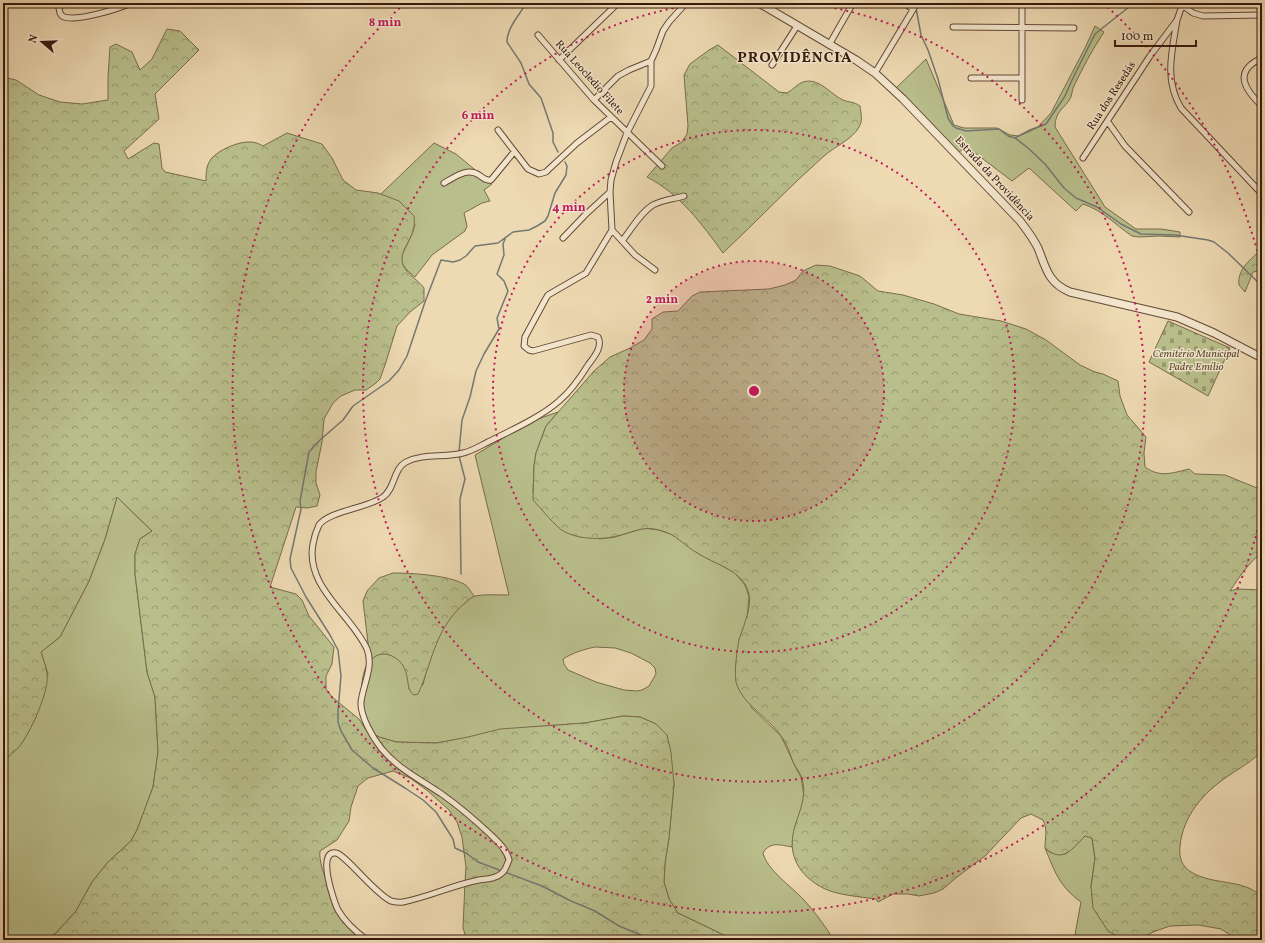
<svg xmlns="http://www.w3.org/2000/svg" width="1265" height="943" font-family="Vollkorn,serif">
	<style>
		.green { fill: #b9bf8c; stroke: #786c4c; fill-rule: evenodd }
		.forest { fill: url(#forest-crowns); stroke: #786c4c }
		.cemetery { fill: url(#cemetery-stones); stroke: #786c4c }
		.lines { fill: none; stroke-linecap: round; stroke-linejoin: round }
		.stream { stroke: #747873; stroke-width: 1.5 }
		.minor-casing { stroke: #644936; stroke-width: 7 }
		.tertiary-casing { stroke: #644936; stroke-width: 9 }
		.minor { stroke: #f3e6cd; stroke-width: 5 }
		.tertiary { stroke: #f3e6cd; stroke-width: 7 }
		.ring { fill: none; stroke: #c2185b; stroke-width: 2; stroke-dasharray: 2 4 }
		.labels { text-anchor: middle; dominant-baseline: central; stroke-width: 3; stroke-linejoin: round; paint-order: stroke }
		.street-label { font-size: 11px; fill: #36190c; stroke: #f3e6cd }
		.park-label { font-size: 11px; font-style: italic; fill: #5d4b32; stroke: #f3e6cd }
		.district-label { font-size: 15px; font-weight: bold; letter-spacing: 1px; fill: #36190c; stroke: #f3e6cd }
		.centre { fill: #c2185b; stroke: #f3e6cd; stroke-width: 2 }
		.ring-label { font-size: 12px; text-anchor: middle; font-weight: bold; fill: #c2185b; stroke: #f3e6cd; stroke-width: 3; stroke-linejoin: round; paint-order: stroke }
	</style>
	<defs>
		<pattern id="forest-crowns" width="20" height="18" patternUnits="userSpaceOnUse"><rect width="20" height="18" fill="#b9bf8c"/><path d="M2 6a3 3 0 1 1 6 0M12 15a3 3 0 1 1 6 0" fill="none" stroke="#979a71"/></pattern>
		<pattern id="cemetery-stones" width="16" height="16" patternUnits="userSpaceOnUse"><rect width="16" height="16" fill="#b9bf8c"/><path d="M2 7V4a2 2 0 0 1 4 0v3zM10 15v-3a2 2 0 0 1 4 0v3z" fill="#979a71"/></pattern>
	</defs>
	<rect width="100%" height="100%" fill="#edd9b2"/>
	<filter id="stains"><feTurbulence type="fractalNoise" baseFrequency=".005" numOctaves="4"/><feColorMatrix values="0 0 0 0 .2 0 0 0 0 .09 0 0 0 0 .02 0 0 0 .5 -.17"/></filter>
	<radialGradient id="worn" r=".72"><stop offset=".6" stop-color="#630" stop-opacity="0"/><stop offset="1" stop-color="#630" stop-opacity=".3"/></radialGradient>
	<path class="green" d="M1095,26L1104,32C1092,50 1082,69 1073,88C1072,91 1072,94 1071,97C1065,109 1055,110 1055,127L1105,207L1136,229H1161L1180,232V237L1159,236L1139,237L1132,236C1114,224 1104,211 1083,204L1076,211L1029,168L1012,181L966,146L956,155L894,90L926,59L954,125L964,128H997L1010,135L1019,136L1037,128L1051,113L1085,48Z
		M434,143L456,154L491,183L492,184L484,190L490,201L482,203L464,213L467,226L465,231L432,255L415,277C393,260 403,256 411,236C413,232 414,228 415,224L381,194Z
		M558,412L546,426L536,453L534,466L533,493L599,539L615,537L644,528L659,530L676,536L699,554L717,563L735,573L745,585L749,597L747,619L739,640L751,707L781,736L797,770L801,777L804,796L800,813L795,826L792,847C780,845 770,841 763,853C767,870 792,887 804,900C815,912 825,926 834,940H734L678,913L669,899L664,882L665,863L669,838L674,784L667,735L656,724L640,717L623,716L585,723L532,727L437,743L396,742L379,737L366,730C363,710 358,689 365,669C372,651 389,649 402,663C408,670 408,681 409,689L423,685C429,657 443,617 467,601C469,599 472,597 475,596C485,594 498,595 509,595L475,455L532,421ZM595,647L615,648L631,653L650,663L655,668L656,674L649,686L642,690L637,691L624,690L596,682L568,670L564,664L563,659C572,653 585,649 595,647Z
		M117,497L152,531L140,539L135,554V574L147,672L155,697L158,752L153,787L144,812L137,830L131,841L108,862L92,882L76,911L56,933L46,940H3V761L18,747L27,734L36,717L48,674L41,652L60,637L89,581L105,539Z
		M1086,835L1092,838L1095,858L1091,887L1117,935L1125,940H1074L1081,902C1059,886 1055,872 1045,848L1051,853L1066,854Z"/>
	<path class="forest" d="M167,29L180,31L199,50L155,94L159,119L124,151L128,159L154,143L159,144L162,168L165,172L206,181C206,173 206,166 211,159C218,150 239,141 251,142C255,142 260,144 263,146L287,133L322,144L332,158L343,180L356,190L378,193L399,201L414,216C415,224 414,231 410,238C405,249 397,258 406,270C410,276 419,281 424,288V301L410,312L397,326L386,362L380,379L376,383L366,390H355L341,396L333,403L324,419L322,442L316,472V483L320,495L317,506L307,508L296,507L270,587L296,594L302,600L309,616L334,647L332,664L326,676V689L332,697L359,719L366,730L379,737L396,742L437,743L468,737L500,729L585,723L623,716L640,717L656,724L667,735L671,752L674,784L669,838L665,863L664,882L669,899L678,913L734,940H467L463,928L465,882L466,867L462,837L457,822L449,810L428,791L410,778L393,771L368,778L358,786L351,807L349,821L337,840L320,851C317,867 340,912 349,925C353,931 360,935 365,940H46L56,933L76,911L92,882L108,862L131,841L137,830L153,787L158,752L155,697L147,672L135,574V554L140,539L152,531L117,497L105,539L89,581L60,637L41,652C43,659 46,666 47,673C50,691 30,733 19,747C14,752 8,757 3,761V77L16,80L39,95L60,102L82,104L108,100V77L110,47L116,44L132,52L140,70L152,59Z
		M718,45L779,92L787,93C793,90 797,84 803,82C819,77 830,94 843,100C850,103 853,101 860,106C861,113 863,121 859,127C853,139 834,147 824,156C789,187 757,221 723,253C702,224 680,194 647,177L672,148L682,142L687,134L688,126L684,75L690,64L709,50Z
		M1262,249V273L1259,271L1253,272L1245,292L1239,285C1237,269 1251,259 1262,249Z
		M816,265L830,266L860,276L878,291L903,295L934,304L959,314L1001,321L1026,329L1046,340L1080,365L1095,372L1103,374L1118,381L1120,396L1127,415L1146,437L1144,453L1145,467C1160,478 1172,473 1189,469L1195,474L1225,475L1262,490V552C1249,563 1239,577 1230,591L1237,589L1262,590V751C1251,762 1240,768 1228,776C1203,793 1183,816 1180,846C1178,864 1187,872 1202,877C1221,884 1247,881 1262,897V940H1231L1229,934L1221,929L1199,925L1170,926L1153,932L1139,940H1125L1108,931L1093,908L1091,887L1095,858L1092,838L1085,836C1072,849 1063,864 1045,848C1045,837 1048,830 1043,820L1031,814L1021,818L985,856L957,877L943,889L934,893L919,896L908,894H893L878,902L876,899C861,897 838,895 825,889C799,876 786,855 795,826C800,810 808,793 801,776C799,771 795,767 793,762C790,754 787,743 781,736C768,716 743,706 736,682C734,672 737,650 739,640C744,623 756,601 745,584C734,568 715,564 699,554C684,546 677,534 659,530C643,526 636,531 621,535C605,540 580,540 565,532C555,527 541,508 533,500L534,466L536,453L546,426L594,371L610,357L630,348L644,340L652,329V319L663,312L678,311L692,296L700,292L769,289L785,285L796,280L803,271Z
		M393,573C411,573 448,575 464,584C468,586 471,592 474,596C448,614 438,636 429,665C425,675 423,684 418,694L414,695C403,689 414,667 392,656C383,652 378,654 370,660L363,601L367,591L379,578Z"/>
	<path class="cemetery" d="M1168,321L1230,348L1208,396L1149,362Z"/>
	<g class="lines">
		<path class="stream" d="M526,3C520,15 507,27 507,42L521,63L529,84L541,98L553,133V142L558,152
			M916,8L921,35L928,50L938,79L948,118L953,126L956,128L966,131L999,129L1008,136L1015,138L1028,148L1045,164L1064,188L1076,198L1097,207L1121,224L1141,234L1175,235L1208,240L1214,242L1228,253L1262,286
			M1015,138L1030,130L1046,124L1065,96L1072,80L1095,34L1134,3
			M565,162L567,166L566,175L555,193L548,216L545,221L537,226L529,230L513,232L498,243L475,246L466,256L460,260L453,262L441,260L425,302L407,356L399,370L389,381L353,406L343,420L320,440L309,452L300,501L301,509L290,559L291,568L306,597L330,635L338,650L341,676L338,711V722L341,731L352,750L373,768L405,788L423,800L436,812L453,839L455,848L466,853L478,862L542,886L571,901L595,911L619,926L653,940
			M459,452L462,420L470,397L476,371L484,354L499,329L497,318L508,291L504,281L497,274L504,255L503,244L505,239
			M459,456L465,479L460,499L461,574"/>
		<defs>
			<path id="minor" d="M58,3L60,13L62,16C74,23 118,9 131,3
				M904,3L913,9
				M547,4L548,3
				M1182,5L1193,13L1203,16L1262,15
				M1177,20C1172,51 1164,80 1181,108L1262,194
				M953,27L1074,28
				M538,35L594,100L662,166
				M829,45L853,3
				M1262,58C1233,71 1244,89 1262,106
				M559,60L618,3
				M772,65L797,26
				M875,73L917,3
				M971,78H1022
				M594,100L618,76L629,70L651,61
				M1022,100V3
				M1108,122L1125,146L1189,212
				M498,130L528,169L539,174L546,172L549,169L577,143L611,117
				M1083,158L1150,56L1177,20L1183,3
				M444,183C455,177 467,167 479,175C483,178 486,181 491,180L514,152
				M612,230L635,255L655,270
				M563,238L585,215L610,192
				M622,241C631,230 640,213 653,205C662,200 674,199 684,196
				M367,940C356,932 345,922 338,910C334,902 316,850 336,853C346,855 375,894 391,901C395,902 399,903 403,902C429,897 453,885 479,880C486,879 496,879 502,873C506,870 507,864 509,860C507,850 498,842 491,835C476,821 460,807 443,795C421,780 398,769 381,748C373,738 360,716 361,702C363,685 374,666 367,649C351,614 305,587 313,544C314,538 316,531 319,525C329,511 368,508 383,497C395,489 393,469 406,462C423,453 444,458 463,453C472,451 480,446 488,442C510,431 541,417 559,401C571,391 580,378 588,365C594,357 603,347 598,337L591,335L533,351L529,350L524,346L525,337L545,300L548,295L586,273L612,230L610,192L611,180L616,162L627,133L651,86V61L656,50L663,31L669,22L686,3"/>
			<path id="tertiary" d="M759,3L856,60L875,73L903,99L1020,221C1027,230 1033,238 1038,248C1046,268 1048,283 1070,292L1177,317L1214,333L1262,358"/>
		</defs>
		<use href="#minor" class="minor-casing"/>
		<use href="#tertiary" class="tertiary-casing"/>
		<use href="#minor" class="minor"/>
		<use href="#tertiary" class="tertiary"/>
	</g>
	<circle cx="754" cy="391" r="130" fill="#c2185b" fill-opacity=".12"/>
	<g class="ring">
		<circle cx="754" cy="391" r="130"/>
		<circle cx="754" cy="391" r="261"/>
		<path d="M805 3A391 391 0 1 1 703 3"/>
		<path d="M1262 513A522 522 0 1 1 405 3M1103 3A522 522 0 0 1 1262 269"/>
	</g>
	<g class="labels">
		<g class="street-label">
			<text transform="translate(589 78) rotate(48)">Rua Leocledio Filete</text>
			<text transform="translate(1112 96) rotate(-57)">Rua dos Resedás</text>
			<text transform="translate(994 179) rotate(47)">Estrada da Providência</text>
		</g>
		<g class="park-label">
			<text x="1196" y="354">Cemitério Municipal<tspan x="1196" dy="13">Padre Emílio</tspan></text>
		</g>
		<g class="district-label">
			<text x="795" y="58">PROVIDÊNCIA</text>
		</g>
	</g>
	<circle cx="754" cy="391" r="6" class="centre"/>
	<g class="ring-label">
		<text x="385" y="26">8 min</text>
		<text x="478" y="119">6 min</text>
		<text x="569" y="211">4 min</text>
		<text x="662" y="303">2 min</text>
	</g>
	<rect width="1265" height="943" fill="none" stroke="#edd9b2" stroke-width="16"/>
	<rect x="4" y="4" width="1257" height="935" fill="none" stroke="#36190c" stroke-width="2"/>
	<rect x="8" y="8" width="1249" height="927" fill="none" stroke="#36190c"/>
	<g transform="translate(42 42) rotate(289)" stroke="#f3e6cd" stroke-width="3" paint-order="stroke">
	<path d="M0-3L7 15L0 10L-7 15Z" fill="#36190c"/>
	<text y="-6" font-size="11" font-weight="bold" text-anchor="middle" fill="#36190c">N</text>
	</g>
	<path d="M1115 40v6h81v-6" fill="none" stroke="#36190c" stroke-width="2"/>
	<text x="1121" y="40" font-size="12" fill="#36190c" stroke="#f3e6cd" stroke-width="3" paint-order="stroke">100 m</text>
	<rect width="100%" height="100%" filter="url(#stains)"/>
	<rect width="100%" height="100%" fill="url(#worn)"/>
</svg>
